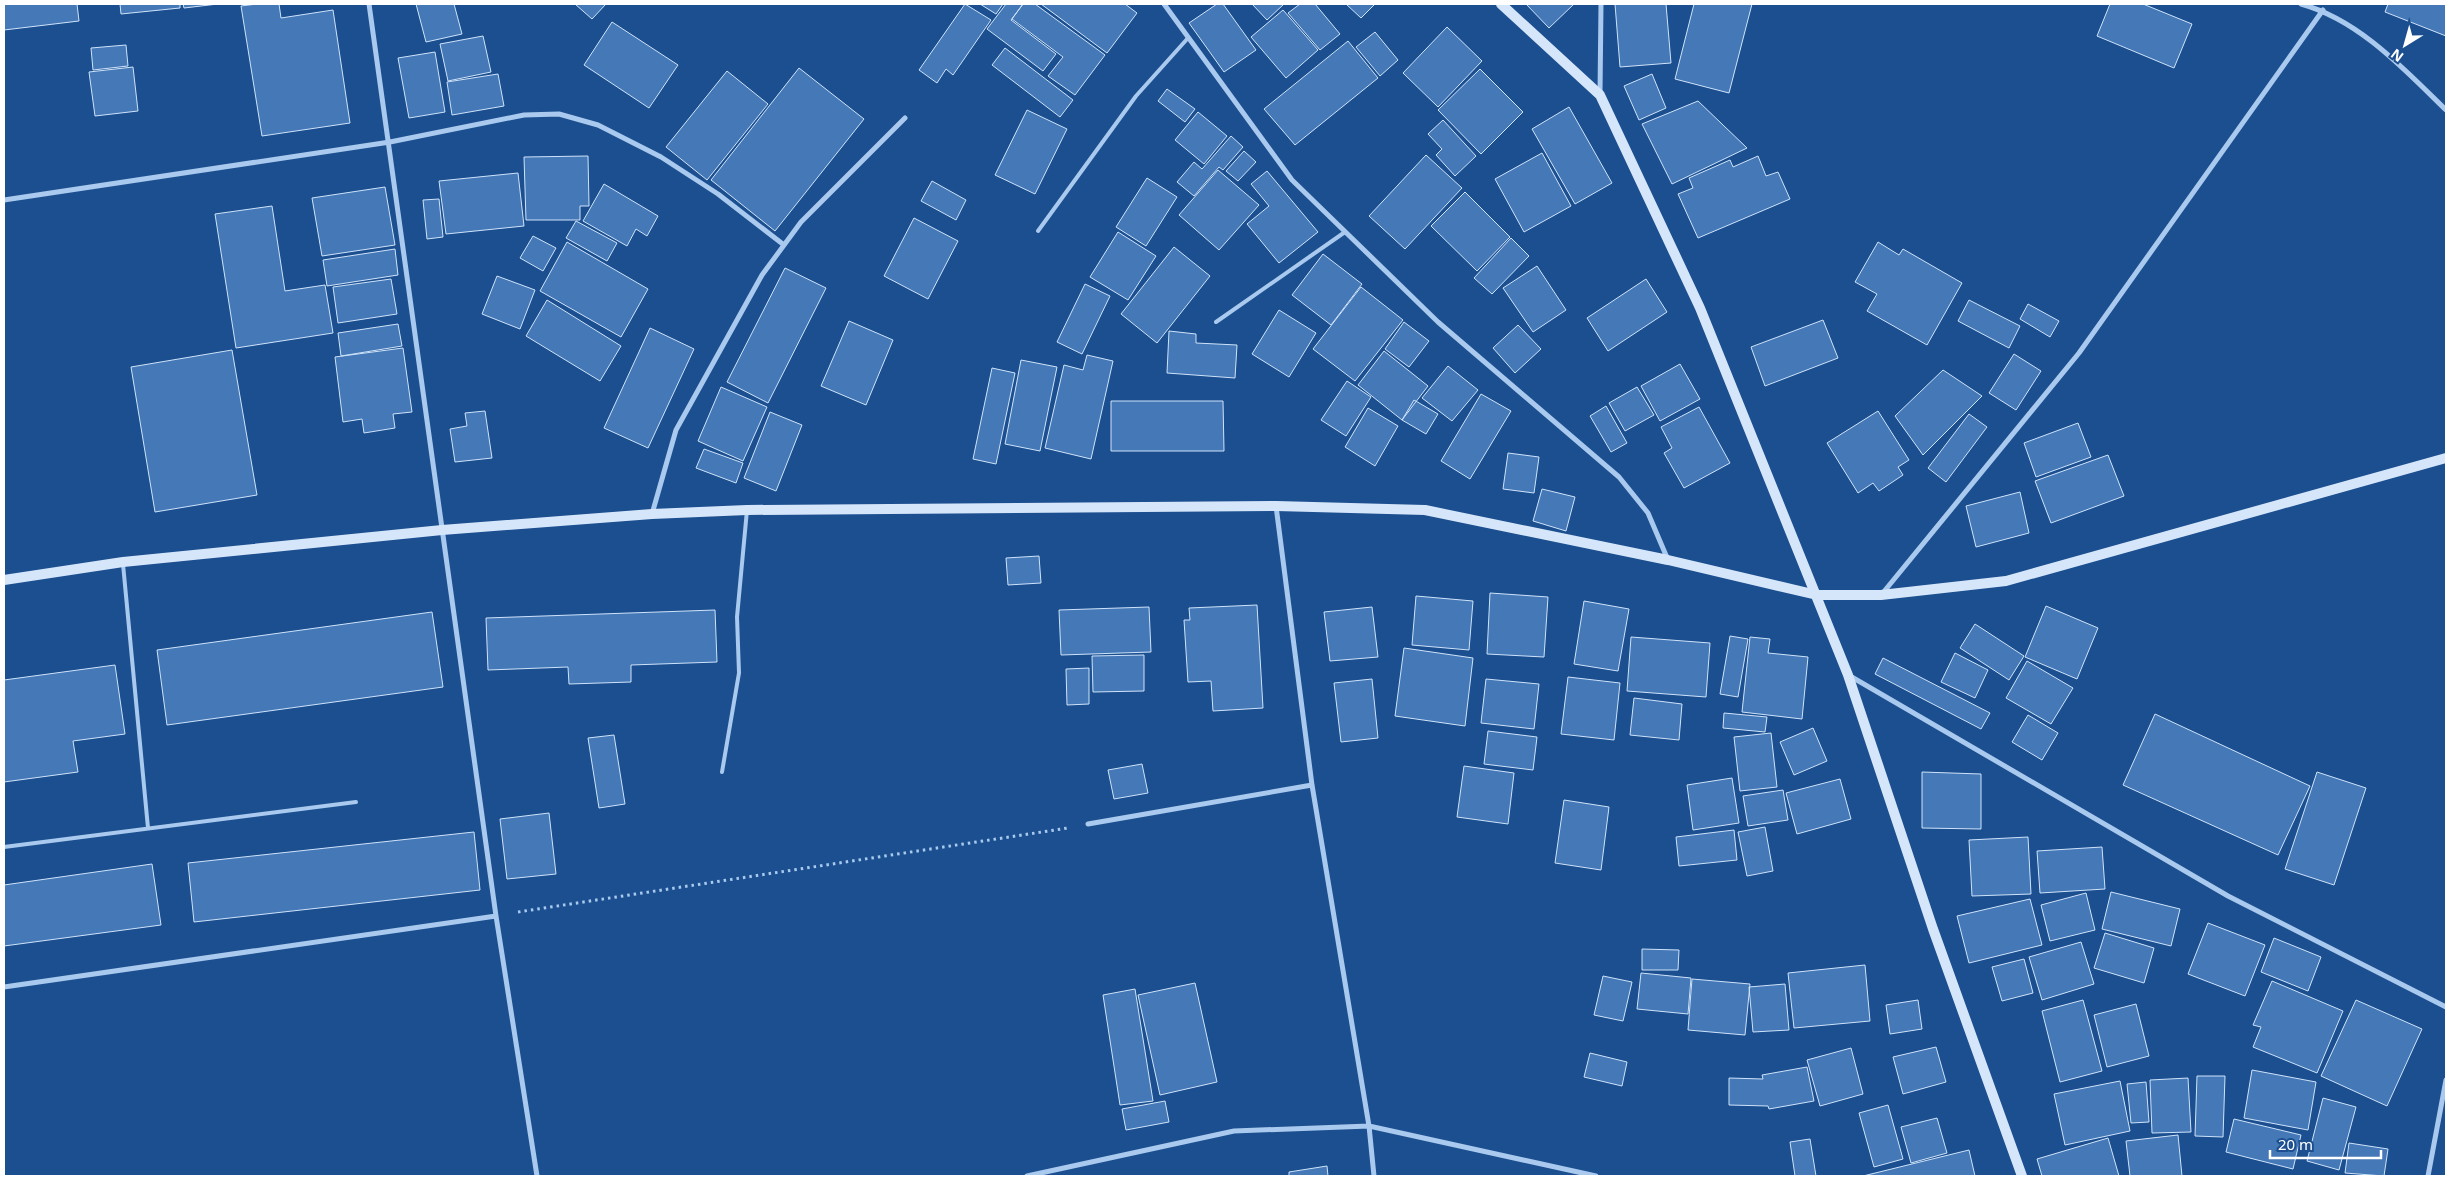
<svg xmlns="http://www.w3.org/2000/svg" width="2450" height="1180" font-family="'Noto Sans',sans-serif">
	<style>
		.building { fill: #4478b7; stroke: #cfe3fa }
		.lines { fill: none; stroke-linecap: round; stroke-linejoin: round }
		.path { stroke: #a9c9ee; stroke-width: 3; stroke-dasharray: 2.5 4; stroke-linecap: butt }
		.lane { stroke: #a9c9ee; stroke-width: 4 }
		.street { stroke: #a9c9ee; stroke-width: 5 }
		.secondary { stroke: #d6e6fa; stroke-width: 10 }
	</style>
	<rect width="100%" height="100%" fill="#1b4f8f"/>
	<path class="building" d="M4,4H77L79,21L4,30Z
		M120,4H180V8L121,14Z
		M183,4H218L184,8Z
		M257,4H279L281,18L333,10L350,123L262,136L241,6Z
		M416,4H454L462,34L426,42Z
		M575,4H606L592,19Z
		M965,4L991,20L953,75L946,69L937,83L919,70Z
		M980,4H1003L996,14Z
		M1006,4H1023L1011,20L1056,54L1043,71L987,29Z
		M1023,4H1035L1105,55L1075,95L1048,76L1063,57L1012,19Z
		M1041,4H1125L1137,13L1107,53Z
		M1217,4H1223L1256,50L1224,72L1189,23Z
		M1252,4H1284L1267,20Z
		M1300,4H1315L1340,34L1320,50L1288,13Z
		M1346,4H1375L1361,18Z
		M1526,4H1574L1549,28Z
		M1615,4H1666L1671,63L1620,67Z
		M1694,4H1752L1729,93L1675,79Z
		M2110,4H2143L2192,24L2174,68L2097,36Z
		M2388,4H2446V36L2385,12Z
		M1283,10L1318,50L1286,78L1251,37Z
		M612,22L678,65L649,108L584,65Z
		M1447,27L1482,61L1438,107L1403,73Z
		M1375,32L1398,60L1380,76L1356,47Z
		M483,36L491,72L448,81L440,44Z
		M1348,41L1378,78L1295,145L1264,109Z
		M126,45L128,66L93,70L91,48Z
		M1005,48L1073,100L1060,117L992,65Z
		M435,52L445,112L409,118L398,58Z
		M133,67L138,111L95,116L89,72Z
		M799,68L864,119L775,231L711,180Z
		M1480,69L1523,112L1481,154L1438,110Z
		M727,71L768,104L707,180L666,147Z
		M498,74L504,106L452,115L447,82Z
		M1652,74L1666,108L1639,120L1624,86Z
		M1167,89L1195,109L1185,122L1158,101Z
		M1698,101L1747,148L1672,184L1642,124Z
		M1569,107L1612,183L1575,204L1532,129Z
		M1027,110L1067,129L1035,194L995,175Z
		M1198,112L1227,136L1204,164L1175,140Z
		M1443,120L1476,156L1455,176L1436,155L1442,149L1428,134Z
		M1231,136L1243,147L1223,170L1219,167L1194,196L1177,182L1194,162L1202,169Z
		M1244,151L1256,162L1238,181L1226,171Z
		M1542,153L1571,206L1524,232L1495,179Z
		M1426,155L1462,188L1405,249L1369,216Z
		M588,156L589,206H580V220H526L524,157Z
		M1758,156L1766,176L1778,172L1790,199L1698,238L1678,194L1693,188L1689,178L1730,160L1733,167Z
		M1218,170L1259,205L1219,250L1179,215Z
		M1267,171L1318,232L1279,263L1247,224L1269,206L1251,184Z
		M518,173L524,226L446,234L439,181Z
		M1147,178L1177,197L1146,246L1116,227Z
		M932,181L966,200L956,220L921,201Z
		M604,184L658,216L647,236L636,229L627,246L583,221Z
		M385,187L395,245L322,256L312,198Z
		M1465,192L1510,237L1477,271L1431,226Z
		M439,199L443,237L427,239L423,200Z
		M272,206L285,291L325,285L333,333L236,348L215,214Z
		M914,218L958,241L928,299L884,276Z
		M576,221L617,243L607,261L566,238Z
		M1118,232L1156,256L1128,300L1090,277Z
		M533,236L556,248L543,271L520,258Z
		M1511,238L1529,256L1492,294L1474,278Z
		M567,242L648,289L621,337L540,291Z
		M1878,242L1899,255L1903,249L1962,283L1927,345L1867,311L1877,294L1855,282Z
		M1174,247L1210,276L1157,343L1121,314Z
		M395,249L398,275L327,286L323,260Z
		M1323,254L1362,284L1331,325L1292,295Z
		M1537,266L1566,310L1533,332L1503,288Z
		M785,268L826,288L768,403L727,382Z
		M497,276L535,290L520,329L482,314Z
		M391,279L397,314L338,323L333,287Z
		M1646,279L1667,312L1608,351L1587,318Z
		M1085,284L1110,296L1082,354L1057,342Z
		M1361,287L1403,320L1355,381L1313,349Z
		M547,300L621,346L600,381L526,336Z
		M1969,300L2020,326L2009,348L1958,321Z
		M2028,304L2059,321L2050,337L2020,319Z
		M1279,310L1316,333L1289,377L1252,354Z
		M1823,320L1838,358L1765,386L1751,347Z
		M849,321L893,340L866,405L821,386Z
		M1404,322L1429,341L1409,367L1385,349Z
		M398,324L402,346L341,356L338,333Z
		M1518,325L1541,349L1515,373L1493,348Z
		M650,328L694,349L648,448L604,428Z
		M1169,331L1196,334V343L1237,345L1235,378L1167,373Z
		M403,348L412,412L393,414L395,428L364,433L362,419L343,422L335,357Z
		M232,350L257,495L155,512L131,367Z
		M1384,351L1428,386L1402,420L1358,385Z
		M2014,354L2041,371L2016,410L1989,393Z
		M1087,355L1113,361L1091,459L1045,448L1064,365L1083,370Z
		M1021,360L1057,367L1040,451L1005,444Z
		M1680,364L1700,399L1660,421L1641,386Z
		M1448,366L1478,390L1452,421L1422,398Z
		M992,368L1015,373L996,464L973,459Z
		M1943,370L1982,396L1923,455L1895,416Z
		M1347,381L1371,397L1346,436L1321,420Z
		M721,387L767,407L743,461L698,441Z
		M1637,387L1654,415L1625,431L1609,403Z
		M1481,394L1511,411L1470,479L1441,461Z
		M1414,400L1438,414L1426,434L1402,420Z
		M1111,401H1223L1224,451H1111Z
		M1606,406L1627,443L1611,452L1590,416Z
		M1699,407L1730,463L1684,488L1664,453L1672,448L1661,427Z
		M1368,408L1398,426L1375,466L1345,447Z
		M485,411L492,458L455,462L450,429L467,426L465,413Z
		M1878,411L1909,460L1898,467L1903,475L1879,491L1873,483L1858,493L1827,443Z
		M770,412L802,425L776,491L744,478Z
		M1969,414L1987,427L1946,482L1928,468Z
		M2078,423L2091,457L2036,477L2024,443Z
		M704,449L743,463L736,483L696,468Z
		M1508,453L1539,457L1534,493L1503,489Z
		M2108,455L2124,496L2051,523L2035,481Z
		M1542,489L1575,497L1566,531L1533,521Z
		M2020,492L2029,533L1976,547L1966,506Z
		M1039,556L1041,583L1008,585L1006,558Z
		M1490,593L1548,597L1544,657L1487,654Z
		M1416,596L1473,601L1469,650L1412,645Z
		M1584,601L1629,609L1618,671L1574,664Z
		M1257,605L1263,708L1213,711L1211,681L1188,682L1184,620H1190L1189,608Z
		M2046,606L2098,628L2077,679L2025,657Z
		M1149,607L1151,652L1061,655L1059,610Z
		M1372,607L1378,657L1330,661L1324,612Z
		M715,610L717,662L631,665V682L569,684L568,667L488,670L486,618Z
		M432,612L443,687L167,725L157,650Z
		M1975,624L2024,656L2009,680L1960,648Z
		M1730,636L1748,639L1738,697L1720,694Z
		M1631,637L1710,643L1706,697L1627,691Z
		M1750,637L1770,639L1768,653L1808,657L1802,719L1742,712Z
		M1404,648L1473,658L1465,726L1395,716Z
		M1955,653L1988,670L1975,698L1941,682Z
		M1144,655V691L1093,692L1092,656Z
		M1883,658L1990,713L1981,729L1875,674Z
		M2027,661L2073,688L2051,724L2006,698Z
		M115,665L125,734L73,741L78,772L4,782V680Z
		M1089,668V704L1067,705L1066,669Z
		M1568,677L1620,683L1614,740L1561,734Z
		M1372,679L1378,738L1341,742L1334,683Z
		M1486,679L1539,684L1534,729L1481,723Z
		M1634,698L1682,704L1679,740L1630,735Z
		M1724,713L1767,717L1765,732L1723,728Z
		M2155,714L2310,786L2278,855L2123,785Z
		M2028,715L2058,733L2042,760L2012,742Z
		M1813,728L1827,761L1794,775L1780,742Z
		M1488,731L1537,737L1533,770L1484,764Z
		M1771,733L1777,787L1740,791L1734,737Z
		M614,735L625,804L599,808L588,738Z
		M1142,764L1148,793L1114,799L1108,770Z
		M1464,766L1514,773L1508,824L1457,817Z
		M1922,772L1981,774V829L1922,828Z
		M2317,772L2366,788L2334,885L2285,869Z
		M1732,778L1739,823L1693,830L1687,785Z
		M1840,779L1851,819L1797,834L1786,793Z
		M1783,790L1788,820L1748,826L1743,796Z
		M1564,800L1609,807L1601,870L1555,863Z
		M549,813L556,874L507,879L500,819Z
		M1765,827L1773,871L1747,876L1738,832Z
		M1734,830L1737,860L1679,866L1676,837Z
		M474,832L480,890L194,922L188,863Z
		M2028,837L2031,894L1972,896L1969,840Z
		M2102,847L2105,889L2040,893L2037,851Z
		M152,864L161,925L4,946V885Z
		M2111,892L2180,909L2171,946L2102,929Z
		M2086,893L2095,930L2050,941L2041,905Z
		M2030,899L2042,945L1969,963L1957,916Z
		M2208,923L2265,945L2245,996L2188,974Z
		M2105,933L2154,948L2144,983L2094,968Z
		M2274,938L2321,957L2308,991L2261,972Z
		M2081,942L2094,984L2042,1000L2029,957Z
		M1642,949L1679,950L1678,970H1642Z
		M2024,959L2033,993L2002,1001L1992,967Z
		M1865,965L1870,1021L1794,1028L1788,973Z
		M1641,973L1691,978L1688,1014L1637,1009Z
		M1603,976L1632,982L1623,1021L1594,1015Z
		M1692,979L1750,984L1745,1035L1688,1030Z
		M2272,981L2343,1011L2317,1073L2253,1047L2261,1027L2253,1025Z
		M1195,983L1217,1082L1160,1095L1138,995Z
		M1785,984L1789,1030L1753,1032L1749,987Z
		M1135,989L1153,1101L1120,1105L1103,995Z
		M1918,1000L1922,1029L1890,1034L1886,1005Z
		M2083,1000L2102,1071L2060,1082L2042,1011Z
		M2356,1000L2422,1029L2387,1106L2321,1076Z
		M2136,1004L2149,1056L2107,1067L2094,1015Z
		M1936,1047L1946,1082L1903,1094L1893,1057Z
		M1851,1048L1863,1094L1820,1106L1807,1060Z
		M1590,1053L1627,1062L1622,1086L1584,1077Z
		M1807,1067L1814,1101L1769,1109L1768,1106L1729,1105V1078L1763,1079L1762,1075Z
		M2252,1070L2316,1082L2308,1130L2244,1118Z
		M2197,1076H2225L2223,1137L2195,1136Z
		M2188,1078L2191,1132L2152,1133L2150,1080Z
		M2120,1081L2130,1131L2065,1145L2054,1094Z
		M2146,1082L2149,1122L2131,1123L2127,1084Z
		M2323,1098L2356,1107L2339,1170L2307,1161Z
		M1165,1101L1169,1122L1126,1130L1122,1109Z
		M1888,1105L1903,1159L1874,1167L1859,1113Z
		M1937,1118L1947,1153L1911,1163L1901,1127Z
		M2234,1119L2301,1135L2293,1169L2226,1152Z
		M2178,1135L2182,1176H2130L2126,1141Z
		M2108,1138L2119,1176H2042L2037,1159Z
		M1810,1139L1816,1176H1795L1790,1142Z
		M2349,1143L2388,1149L2384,1176L2345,1173Z
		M1969,1150L1975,1176H1863Z
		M1327,1166L1328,1176H1289V1172Z"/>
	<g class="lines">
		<path class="path" d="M518,912L1068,828"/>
		<path class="lane" d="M1038,231L1136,96L1188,38
			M1216,322L1345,232
			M123,564L148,828
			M722,772L739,673L737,617L747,510
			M4,847L356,802"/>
		<path class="street" d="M369,4L496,916L537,1176
			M1164,4L1292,180L1438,322L1619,477L1648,513L1668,560
			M2301,4C2359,20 2404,69 2446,110
			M1600,93L1601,4
			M4,200L390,142L524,115L559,114L598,125L661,157L718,194L784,245
			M1276,506L1312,785L1369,1126L1374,1176
			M652,514L676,430L762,275L801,222L905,118
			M1882,594L2079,353L2323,10
			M1850,676L2228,896L2446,1007
			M1088,824L1312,785
			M4,987L496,916
			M1027,1176L1234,1131L1369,1126L1596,1176
			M2428,1176L2446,1080"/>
		<path class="secondary" d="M1501,4L1600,95L1700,308L1848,675L1933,929L2022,1176
			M4,580L123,562L442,530L652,514L747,510L1276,506L1425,510L1668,560L1817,595H1881L2006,581L2446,458"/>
	</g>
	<rect width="2450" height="1180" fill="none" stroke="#ffffff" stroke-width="10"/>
	<g transform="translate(2405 45) rotate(217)" stroke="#1b4f8f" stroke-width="4" paint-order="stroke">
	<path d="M0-4L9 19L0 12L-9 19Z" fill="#ffffff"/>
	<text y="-8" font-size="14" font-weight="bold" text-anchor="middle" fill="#ffffff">N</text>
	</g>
	<path d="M2270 1150v8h111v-8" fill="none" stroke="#ffffff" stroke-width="2.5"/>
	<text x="2278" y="1150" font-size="15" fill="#ffffff" stroke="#1b4f8f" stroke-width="4" paint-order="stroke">20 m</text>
</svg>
